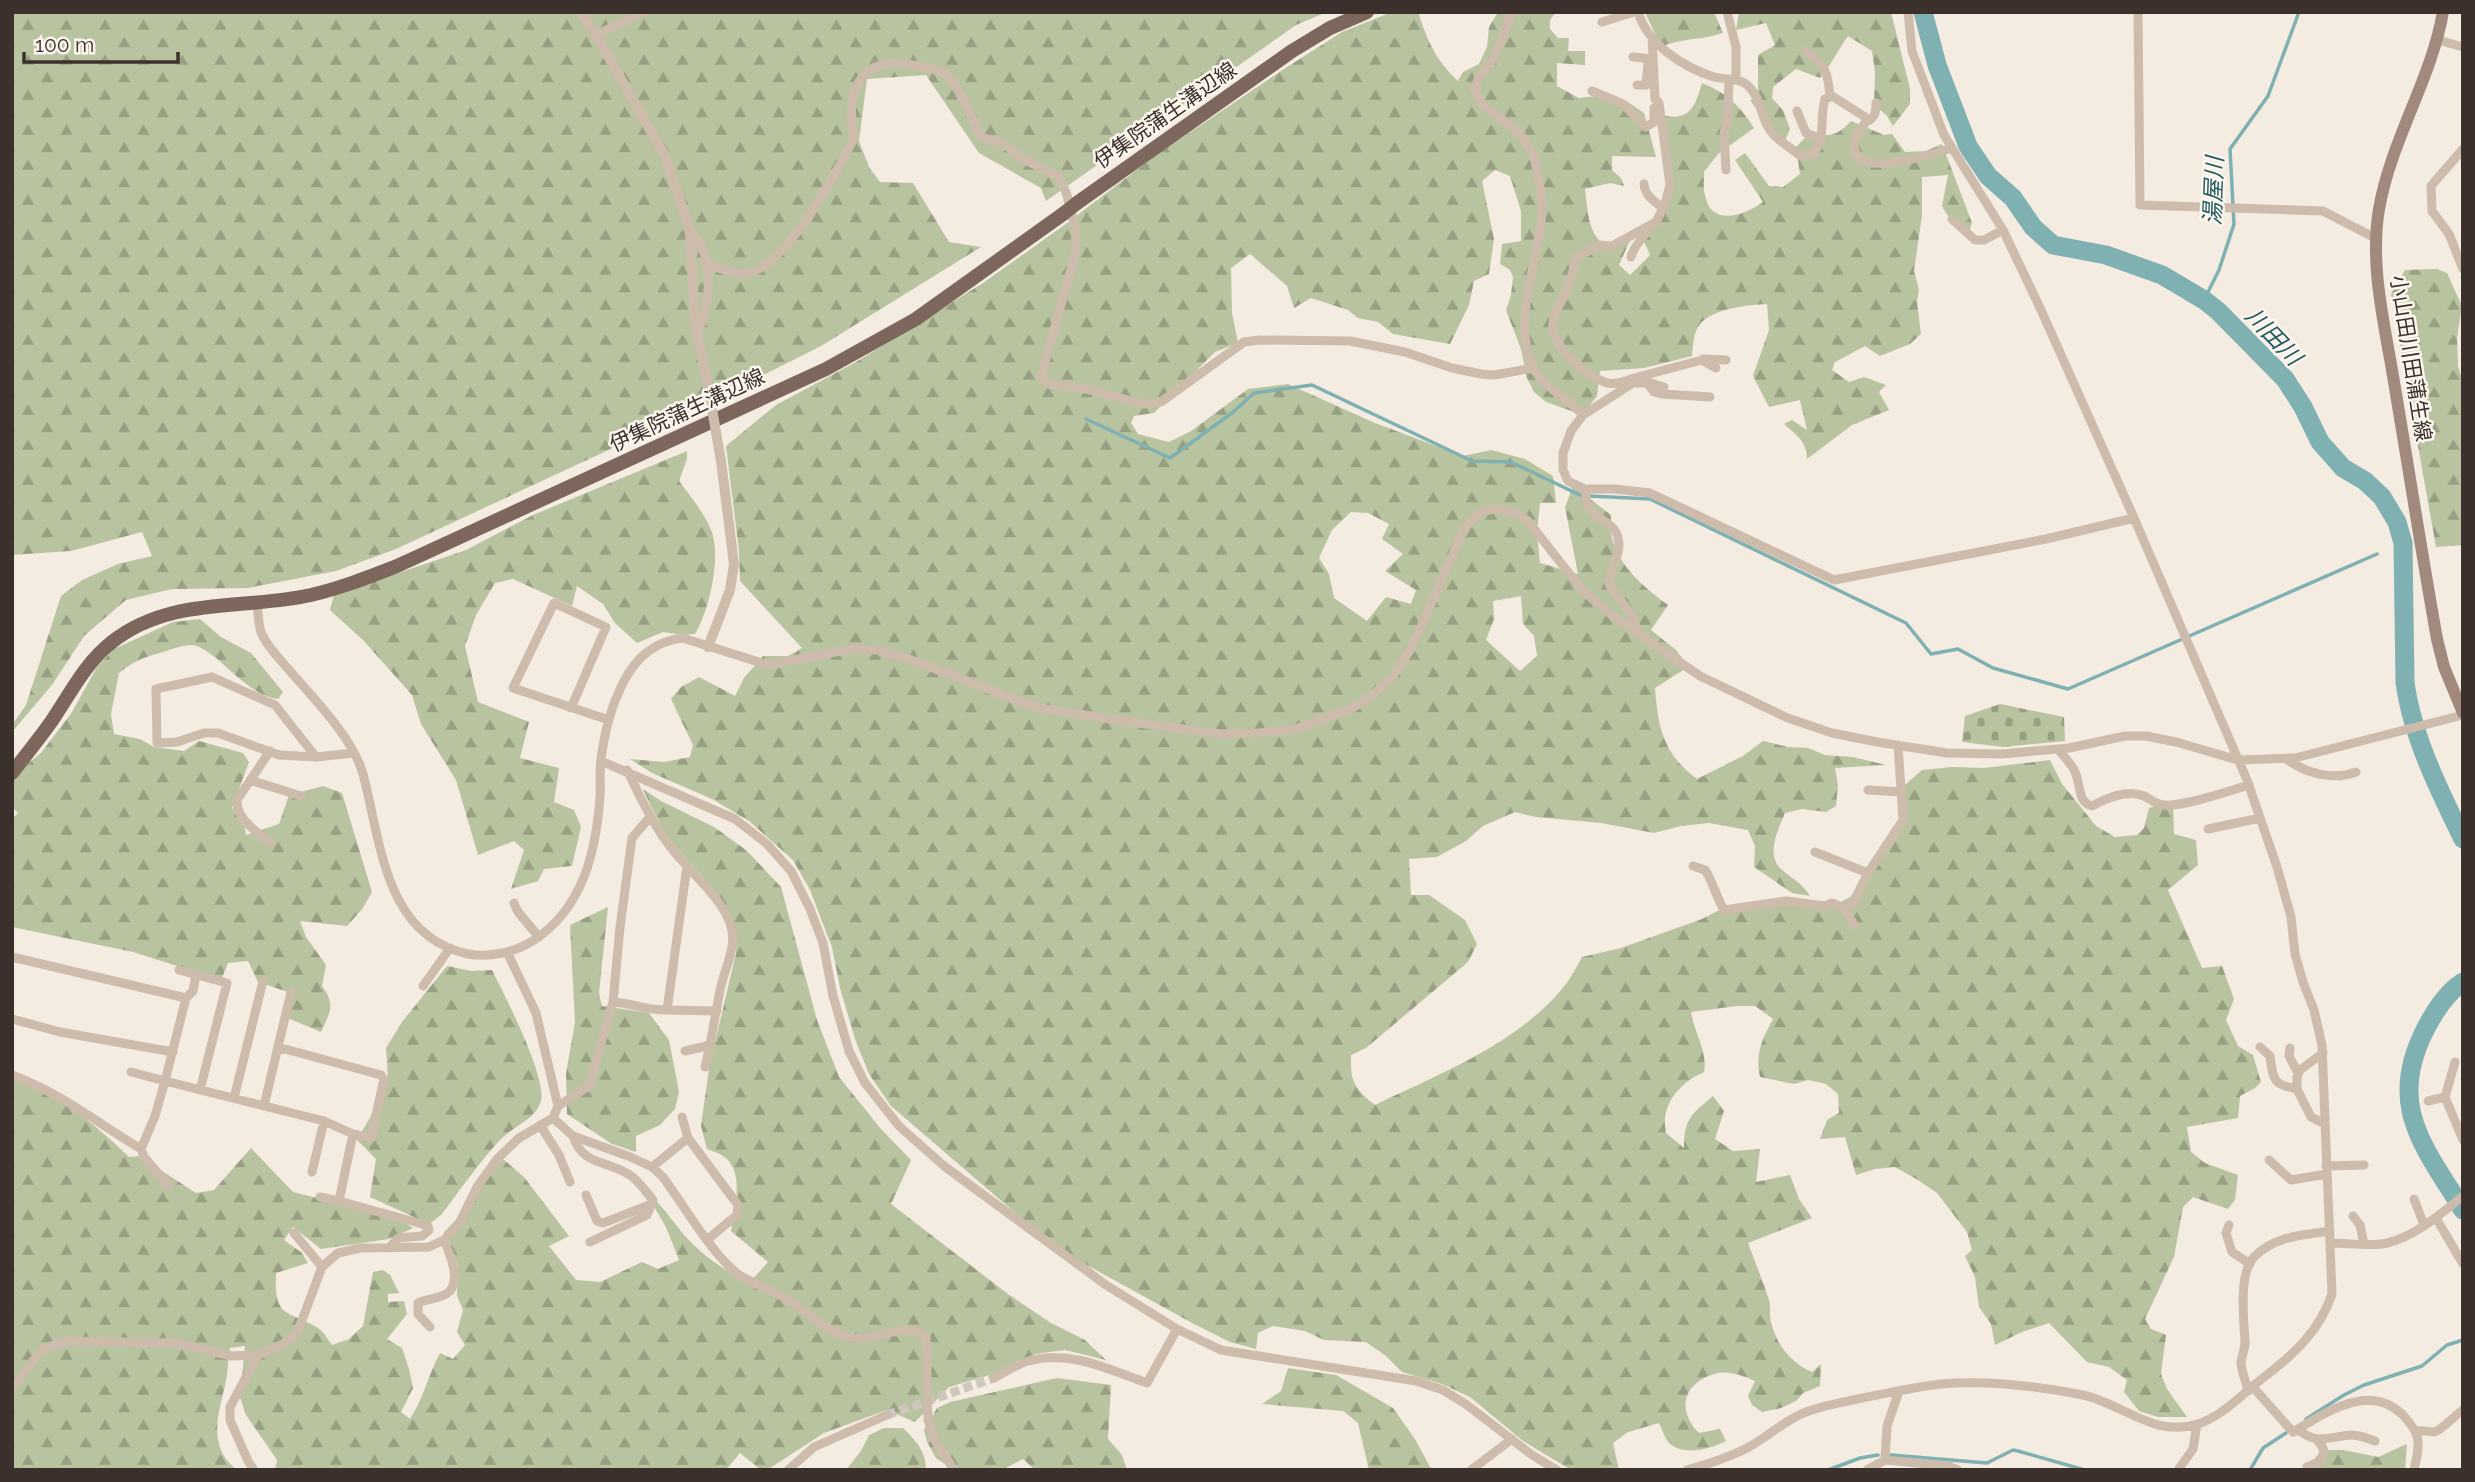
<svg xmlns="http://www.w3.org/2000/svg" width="2475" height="1482" font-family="Raleway,'Noto Sans JP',sans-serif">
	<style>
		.forest { fill: url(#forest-firs); fill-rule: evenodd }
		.cemetery { fill: url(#cemetery-stones) }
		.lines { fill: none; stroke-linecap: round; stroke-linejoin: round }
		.stream { stroke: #7fb0b2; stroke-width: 3.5 }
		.river { stroke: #7fb0b2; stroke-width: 19 }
		.minor-tunnel { stroke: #cfc6bd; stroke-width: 9; stroke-dasharray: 9 4.5; stroke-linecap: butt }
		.minor { stroke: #cdbbac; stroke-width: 9 }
		.tertiary { stroke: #cdbbac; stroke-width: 10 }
		.secondary { stroke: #a18a7d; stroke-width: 12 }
		.primary { stroke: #7d675c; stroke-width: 14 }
		.tertiary-bridge { stroke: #cdbbac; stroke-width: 10 }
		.primary-bridge { stroke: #7d675c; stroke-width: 14 }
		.labels { text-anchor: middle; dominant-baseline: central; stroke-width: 5; stroke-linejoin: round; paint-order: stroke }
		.street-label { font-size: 21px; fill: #3b302b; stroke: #fbf5ee }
		.water-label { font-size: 23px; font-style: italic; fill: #1f5a5e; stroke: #fbf5ee }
	</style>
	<defs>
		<pattern id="forest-firs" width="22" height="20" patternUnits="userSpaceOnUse" patternTransform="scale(1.75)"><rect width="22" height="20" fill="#b8c4a0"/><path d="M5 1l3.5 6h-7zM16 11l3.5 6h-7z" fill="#97a083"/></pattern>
		<pattern id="cemetery-stones" width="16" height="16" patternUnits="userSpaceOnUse" patternTransform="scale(1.75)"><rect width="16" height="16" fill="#b8c4a0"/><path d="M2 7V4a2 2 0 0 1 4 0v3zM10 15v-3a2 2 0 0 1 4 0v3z" fill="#97a083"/></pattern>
	</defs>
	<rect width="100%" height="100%" fill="#f4ebe1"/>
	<path class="forest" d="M12,12H1327L1296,25L1046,201L1041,188L979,153L926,75L867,79L859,141L869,167L880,182L913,183L949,242L981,247L821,346L690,412L396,549L336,571L248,588L172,589L126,600L84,636L52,685L12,732V725L26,705L61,596L82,580L118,564L152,556L142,532L71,551L12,555Z
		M1392,12H1418C1428,42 1435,59 1458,81L1463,72L1479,64L1487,47L1489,27L1498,12H1556L1550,20V29L1558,38H1569L1568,51H1585V65L1557,63V86L1579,98L1605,95L1628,102L1644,113L1656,157L1612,156V170L1621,178L1624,186L1610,183L1585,189C1588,210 1587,234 1606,246L1631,238L1619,265L1630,275L1650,255L1642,237L1662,206L1671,167L1661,115C1690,122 1695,107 1702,83C1727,93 1739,105 1754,128L1718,154L1704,172C1704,180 1703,188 1705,195C1711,228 1745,215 1763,202L1735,160L1745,153L1769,186L1783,187L1800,174L1796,147L1809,134C1830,137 1837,136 1851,121L1884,135L1892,134L1905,152L1926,151L1942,144L1972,223L1967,237L1954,226L1942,206L1948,175L1922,177V215L1914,271L1919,290L1917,302L1921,334L1910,344L1880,356L1865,346L1835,362L1832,370L1849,382L1864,377L1886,385L1879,392L1889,410L1852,425L1807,459C1807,441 1796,435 1784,424L1792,420L1807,430L1800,400L1769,407L1753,376L1769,330L1767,304C1748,305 1714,308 1700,324C1693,333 1693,345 1692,356L1644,368L1600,371L1597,396L1586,410L1577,413L1546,402L1534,392L1527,378L1521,349L1506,310L1511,295L1513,277L1510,270L1500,264L1502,244L1521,241V211L1510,176L1495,170L1482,181L1494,239L1489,274L1474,281L1469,305L1450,344L1393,334L1378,322L1358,318L1348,310L1311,298L1294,308L1287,286L1250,254L1231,268L1232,313L1238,343L1215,352L1154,413L1134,416L1131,423L1138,434L1169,442L1191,431L1248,389L1288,384L1375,423L1463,456L1491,450L1525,459L1553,476L1556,503H1540L1537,532L1540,563L1578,574L1565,507L1573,486L1611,515C1611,522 1610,531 1612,538C1619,567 1645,588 1668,605L1651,630L1676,650L1688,667L1655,688C1658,727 1663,754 1697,779L1743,756L1763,741L1788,747L1808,748L1825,755L1853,757L1886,765L1835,768L1838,785L1836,806L1826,812L1802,809L1785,813C1778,830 1765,855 1782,870C1795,881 1799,880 1810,896L1792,893L1754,867L1755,846L1748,830L1709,823L1681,826L1654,833L1601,823L1536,817L1515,812L1483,826L1466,841L1437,857L1409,859L1411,895H1429L1465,920L1477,944L1468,962L1366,1048L1351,1055C1350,1081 1354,1089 1375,1105C1439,1074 1515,1045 1562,989C1570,980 1576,968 1582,957L1621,948L1702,919L1727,906L1836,905L1857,893L1899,834L1902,813L1898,791L1922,770L1952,767L1984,768L2050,760L2062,784L2080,806L2096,826L2115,837L2137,835L2144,828L2149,808L2173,802L2174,834L2196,840L2198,865L2168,890L2202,968L2222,966L2234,999L2226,1020L2238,1046L2253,1055L2261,1082L2255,1088L2240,1096L2238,1118L2187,1127L2191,1152L2205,1163L2238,1175L2235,1200L2228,1209L2193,1197L2183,1207L2174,1257L2145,1319L2151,1329L2166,1335L2161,1374L2167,1389L2187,1417H2158L2139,1411L2124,1392L2127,1380L2109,1367L2087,1362L2049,1323L2022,1332L1995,1345L1991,1324L1979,1307L1975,1277L1965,1256L1972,1250L1967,1232L1937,1193L1918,1180L1895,1167L1875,1169L1856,1175L1845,1137L1820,1139L1827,1120L1839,1113L1838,1094L1826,1084L1808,1080L1794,1084L1760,1077C1755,1054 1762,1039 1773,1019L1755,1006H1737L1691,1012C1694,1032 1708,1052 1704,1072C1679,1083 1660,1105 1666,1133L1684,1148C1684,1118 1692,1114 1713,1096L1724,1111L1715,1139L1733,1151L1760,1149L1756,1182L1790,1175L1799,1199L1812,1218L1748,1243C1755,1262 1763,1281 1769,1300C1771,1307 1769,1315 1771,1322C1776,1344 1791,1363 1812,1372L1821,1364L1820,1386L1803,1393L1796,1401L1781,1408L1762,1412L1752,1405L1748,1396L1755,1381C1744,1376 1730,1371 1718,1373C1684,1381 1675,1409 1699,1433L1720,1429L1726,1441C1710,1449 1685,1456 1670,1444C1665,1439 1662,1429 1659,1423L1628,1432L1613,1443L1619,1470H1571L1523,1441L1470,1397L1442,1384L1402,1372L1386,1356L1366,1342L1324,1340L1305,1331L1273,1326L1258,1333L1256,1349L1230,1342L1194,1324L1074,1258L1020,1217L891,1106L869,1074L855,1039L840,988L832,947L810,890L793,860L749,821L712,799L652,773L630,759L664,762L690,757L693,745L671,699L681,687L699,677L735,696L744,678L763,656H788L802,648L740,581L739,551L726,446L776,405L856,362L983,283L1063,226L1155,156L1284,69L1342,32ZM1351,512L1368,513L1389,524L1382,539L1403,554L1385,571L1416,590L1411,604L1386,597L1367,621L1334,598L1329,574L1319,558L1332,530ZM1521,596L1523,624L1534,636L1537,656L1520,671L1486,640L1494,619L1493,601Z
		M1645,12H1714L1723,33C1702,40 1681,38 1661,47Z
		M1739,12H1891L1910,89V104L1893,126L1887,116L1874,104L1875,72L1872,51L1848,36C1838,50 1831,65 1820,78L1796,69L1773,87L1772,98L1783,110L1790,129L1784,143L1762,117L1750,100L1758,98V55L1775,45L1766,23L1736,30Z
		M2437,269L2447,273L2462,306L2457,338L2458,366L2463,382V545L2436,547L2391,294L2405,270Z
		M687,451V459L679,481C691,497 705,514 712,532C721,559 709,611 695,634L683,635L663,632L637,643L615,623L603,604L577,586L572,606L513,579L495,583L476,615L465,646L478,702L529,722L520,758L559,768L554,802L574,810L581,827L572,866L544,869L538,881L511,889L524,850L514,841L478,855L456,780L421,724L412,695L363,640L330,610L334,595L466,550L533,515Z
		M200,619L221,637L251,653L283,692L278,699C242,694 215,645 190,645C181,646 171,649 163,652C142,658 136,660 119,673L111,714L114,734L140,739L154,747L184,751L199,741L243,753L249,762L232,808L243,815L246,835L279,824L289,795L323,786L342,793L372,892L363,908L347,926L300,921L306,937L326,965L322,986C336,1005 330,1012 321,1032L285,1017L288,992L258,982L248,961L228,963L221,980L133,952L12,927V819L18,813L12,807V776L41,753L72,712L97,667L114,649L173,622Z
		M643,789L661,801L714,827L746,850L781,887L817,1020L839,1077L881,1129L911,1160L891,1204L1008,1294L1051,1323L1085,1340L1106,1360L1065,1350L1035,1354L993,1374L949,1387L915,1422L887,1410L824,1433L767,1470H761L740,1453L726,1470H275L277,1460L246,1415L240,1397L245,1346L230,1348C228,1359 228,1371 226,1381C219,1413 206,1446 237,1470H12V1079C62,1098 91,1120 129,1157L139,1156L196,1193L214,1190L251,1148L293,1192L394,1217L413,1228L389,1239L321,1249L293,1227L284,1240L302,1253L308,1263L276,1273C274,1319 286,1309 318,1328C324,1332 328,1340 332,1345L349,1339L363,1326L373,1272L383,1270L390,1275L399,1293L388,1294V1302L404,1301L407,1314L387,1339L402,1348L409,1369L413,1388L401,1412L410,1419C424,1398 428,1375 440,1353L453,1359L465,1345L457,1332L463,1310L457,1296L458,1265L444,1232L475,1200L487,1169L503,1159L524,1177L569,1236L549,1246L576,1280L600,1282L642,1262L658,1269L679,1260L666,1227L643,1188C656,1199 665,1211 676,1225C695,1250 721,1270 750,1282L768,1262L731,1231C735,1209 745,1170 723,1156C719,1153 712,1151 707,1149L701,1126L709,1068L736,953C737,900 701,879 672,842C660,826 651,807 643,789Z
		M608,907L599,993L602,1006L649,1013L669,1040L679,1092L675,1109L660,1125L636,1136V1152L612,1144L567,1114L566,1073L575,1023L570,925Z
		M447,966L472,971L492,970C504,994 547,1077 541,1101C536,1119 514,1126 502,1138C480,1161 461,1189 441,1215L429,1224L370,1197L376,1159L357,1140L381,1099L388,1079L386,1048L402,1022Z
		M1288,1368L1336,1375L1393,1408L1415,1439L1430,1467L1436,1470H1369L1358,1423L1343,1411L1262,1404L1281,1391Z
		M1057,1378L1111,1385L1108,1439L1122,1455L1127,1470H1035L1023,1459L1002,1470H954L936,1458L927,1442L924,1430L937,1408L950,1402Z
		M884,1428H903C916,1441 926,1451 926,1470H846L861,1451L869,1435Z
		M2407,1444L2405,1470H2307L2321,1450H2343L2378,1457Z"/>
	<path class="cemetery" d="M2000,704L2064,717L2065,741L2003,747L1962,742L1965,716Z"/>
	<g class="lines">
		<path class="stream" d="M2204,300L2219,270L2234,224L2230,149L2268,96L2299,12
			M1086,419L1170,458L1232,413L1254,393L1312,385L1472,461L1511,462L1582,496
			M1590,496L1650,499L1906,623L1931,654L1958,649L1993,668L2068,689L2377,554
			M2306,1419L2344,1395L2364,1385L2422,1366L2447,1345L2463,1340
			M1891,1455L1987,1463L2013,1450L2018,1451L2085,1470
			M1828,1470L1860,1458L1878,1455
			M2250,1470L2263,1448L2286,1433"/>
		<path class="river" d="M1923,12L1937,65L1968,146L1988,176L2013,198L2033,227L2053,245L2106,255L2162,275L2204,300L2218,311L2285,379L2303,407L2320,442L2343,468L2365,481L2382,497L2397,522L2403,543L2405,682C2412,736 2439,790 2463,839
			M2463,982C2446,993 2435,1011 2426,1028C2386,1105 2423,1145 2463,1210"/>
		<path class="minor-tunnel" d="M887,1415L994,1378"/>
		<path class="minor" d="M1512,12L1494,58L1479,77L1474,90C1477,94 1479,100 1482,104C1486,109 1494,113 1499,117C1516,128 1529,141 1535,161C1538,176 1542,194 1542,209C1541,258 1510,319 1533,367C1543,388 1568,398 1583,415
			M1638,12C1648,45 1683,67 1714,77C1725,80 1737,77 1746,84C1761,96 1760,114 1768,127C1773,138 1791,148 1801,156L1812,155C1827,140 1819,118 1825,99L1832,96L1865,117L1866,122C1858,132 1848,144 1858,156C1873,174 1931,154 1952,148
			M1727,12L1736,47V80
			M2138,12L2140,205L2323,211L2377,239
			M1602,22L1634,12
			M596,35L644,12
			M1652,37L1655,99L1659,103L1670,185L1665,204L1656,222L1612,246L1599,245L1576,258C1574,266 1572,276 1569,284C1564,298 1553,310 1553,325C1553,348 1586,376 1607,383C1616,385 1626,381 1634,378L1633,383L1583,415L1571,431L1563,453V470L1568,481L1585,489H1615L1650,493L1834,580L2046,539L2134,518
			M2438,40L2463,47
			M1806,51C1826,67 1828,71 1830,97
			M1633,57L1653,59
			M1637,85H1646L1648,64
			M1592,91L1623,104L1646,127L1654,122V108
			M1797,111L1806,133L1821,139
			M1866,122C1875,118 1876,113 1876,103
			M2463,149L2431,186L2432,211L2449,234L2463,269
			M1726,170L1724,135L1728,110L1729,79
			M1644,184C1645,196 1654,201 1663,208
			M1952,219L1975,240H1984L2003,230
			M690,230C716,256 711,303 697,334
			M1631,257C1634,244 1646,236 1652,224
			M707,264C720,268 735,276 749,273C788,263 836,173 854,138C845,92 859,55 912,65C925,67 938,69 948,76C957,82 975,125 981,137L1006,145L1023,159L1058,176L1066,192L1075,226L1076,251L1041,377L1049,384L1086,389L1143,404L1161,402L1244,342L1259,340L1350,341L1405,352L1452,368L1481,374L1495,375L1533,368
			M1703,359L1726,360
			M1634,378L1702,360L1716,368
			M1633,383H1651L1664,387
			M1647,383L1654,392L1662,394L1710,397
			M1585,489C1586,494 1586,501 1588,505C1596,523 1617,519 1619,544C1619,558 1610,569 1609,583C1616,600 1636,612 1636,630
			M257,601C258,611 258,623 261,632C267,647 280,659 290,671C314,699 353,738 363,774C381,841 384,936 468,954C490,958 516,952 534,940C583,908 596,852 600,797C601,784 599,772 601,760C604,734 611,707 623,683C635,659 654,641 683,638L768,665L851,649L877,650L912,660L1038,708L1131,722L1221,734L1258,733L1296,729L1351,709L1373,695L1392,677L1412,647L1465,527L1482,511L1496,509L1514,512L1528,521L1582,590L1613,616L1700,676L1788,718L1832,733L1877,742L1947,753L2002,754L2069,748L2125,736H2146L2176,742L2238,760L2295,758L2463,715
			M571,708L606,627L554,603L513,688L609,720
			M2058,749C2063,756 2072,764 2075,772C2081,784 2077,802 2092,806C2107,798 2127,789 2144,796C2151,799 2156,805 2164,805C2183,807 2229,791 2249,785
			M270,751L237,800C236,820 257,831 270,843
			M316,757L275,705L212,677L156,689L157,743L177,742L204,733H218L279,755L316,757L353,753
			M2286,759C2306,773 2333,781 2356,772
			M601,761L735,819L767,844L791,871L810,909L823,943L833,996L849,1051L865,1083L899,1126L944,1166L1106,1285L1177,1329L1221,1350L1416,1381L1443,1390L1467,1405L1532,1455L1557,1470
			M627,770C644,805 659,838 687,866L667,1010C649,1011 632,1003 613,1002L620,927L632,838L650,817
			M250,780L301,796
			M1868,790L1902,792
			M2208,829L2260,818
			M1815,852L1868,873
			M687,866C702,883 722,901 730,923C738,944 726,965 721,986C715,1013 712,1040 705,1067
			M1693,866C1694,866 1704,870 1705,870C1710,875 1718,901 1724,910L1786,901L1825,906L1832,903L1844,908
			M514,903L518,912L539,937
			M1854,925L1844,908L1853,903L1868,873L1903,820L1898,745
			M12,957L186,998L165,1081L324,1121L353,1134L339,1201L422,1224L428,1226L429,1230L422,1236L398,1238L389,1248
			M179,970L227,983L200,1090
			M423,986L450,948
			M186,998L193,991L196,974
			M667,1010L717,1011
			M12,1019L60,1032L173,1052
			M2260,1047L2270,1056C2273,1078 2272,1085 2297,1089
			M2290,1048L2289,1056L2298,1073
			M277,1050L285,1049L381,1075L384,1079L371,1138L353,1134
			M685,1051L711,1045
			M2323,1053L2300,1070L2297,1077V1089L2311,1117L2325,1124
			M2455,1062L2445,1097L2463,1140
			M12,1075C62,1094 96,1122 141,1149L155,1116L165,1081L131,1072
			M234,1098L263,981
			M2428,1101L2445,1097
			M264,1106L291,992
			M558,1106L589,1086L613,1002
			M682,1117L688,1138L738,1205L737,1215L708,1239
			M553,1118L573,1136L628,1156L652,1167L663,1177C682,1203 714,1257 738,1274C754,1285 774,1290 790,1301C810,1314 825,1331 849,1337C874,1344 905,1319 926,1337L928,1420L934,1439L954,1470
			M540,1125L559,1155L570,1182
			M573,1136C582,1165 606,1160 630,1175C639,1181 646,1192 653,1200L647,1215L590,1242
			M141,1149L144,1157L169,1186
			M2269,1160L2291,1180L2327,1174
			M2326,1166L2364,1165
			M652,1167L688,1138
			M312,1172L324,1121
			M586,1195L597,1221L603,1223L652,1204
			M320,1197L339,1201
			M2414,1199L2424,1225
			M2353,1216L2360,1225L2364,1244
			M2436,1218L2463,1264
			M2229,1225L2226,1233L2232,1252L2250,1264
			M294,1233L322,1267
			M2331,1243C2349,1243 2369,1247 2387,1243C2416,1236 2440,1214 2463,1196
			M430,1327L418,1314V1303C427,1299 437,1299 446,1294C463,1284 450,1254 444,1240
			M994,1378C1005,1372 1017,1364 1029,1361C1069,1349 1110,1370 1147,1383L1177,1329
			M2252,1386L2293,1432C2327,1412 2369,1382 2403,1415C2422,1435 2420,1444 2414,1470
			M12,1388L42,1350L65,1341L176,1343L232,1356L258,1355L279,1346L290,1340L298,1331L322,1267L338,1253L360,1248L429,1247L444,1240L459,1224L477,1187L497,1159L519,1138L553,1118L558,1106L536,1013L507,952
			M2248,1391C2246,1382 2242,1372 2241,1364C2241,1357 2245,1350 2245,1342C2244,1321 2238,1274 2254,1257C2274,1236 2303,1235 2330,1231
			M2297,1430C2303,1433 2311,1439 2318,1439C2345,1439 2345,1429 2375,1441
			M2417,1431C2423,1430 2429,1432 2434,1432C2441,1431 2455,1415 2463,1410
			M1885,1460L1949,1466L1958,1470
			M2307,1467L2321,1461C2326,1451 2324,1447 2316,1439
			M254,1470L248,1461L230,1420V1407L258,1355
			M788,1470L814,1447L887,1415
			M1471,1470L1512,1439
			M1687,1470C1708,1464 1728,1458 1747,1448C1767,1438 1784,1420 1806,1412C1824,1405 1844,1402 1862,1398C1888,1393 1915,1387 1941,1384C1987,1380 2037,1386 2083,1395C2124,1404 2153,1438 2198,1424C2224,1415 2242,1394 2263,1378C2293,1355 2320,1331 2332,1294L2322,1045L2314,1010L2303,982L2295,954L2291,917L2277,867L2247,780L2134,518L2041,310L2003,230L1944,135L1912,51L1908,12
			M1867,1470L1885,1460L1887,1426L1899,1391
			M2178,1470L2193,1449L2197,1424"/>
		<path class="tertiary" d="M580,12L596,35L665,156L690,230L695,325L707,380
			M708,647L730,590L734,564L721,461"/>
		<path class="secondary" d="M2443,12C2431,80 2391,140 2379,209C2369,268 2386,330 2395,388C2409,471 2422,555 2437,639L2444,667L2463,713"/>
		<path class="primary" d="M1077,203L1292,51L1330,28L1367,12
			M12,773C25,756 39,739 51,722C70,694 85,663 112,642C170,596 244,610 311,595C341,588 369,577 397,566L826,369L916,319L1063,214"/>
		<path class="tertiary-bridge" d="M707,380L721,461"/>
		<path class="primary-bridge" d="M1063,214L1077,203"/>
	</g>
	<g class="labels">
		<g class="street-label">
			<text transform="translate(1165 115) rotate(-35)">伊集院蒲生溝辺線</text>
			<text transform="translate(2411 358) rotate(81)">小山田川田蒲生線</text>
			<text transform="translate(687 410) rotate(-25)">伊集院蒲生溝辺線</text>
		</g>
		<g class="water-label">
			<text transform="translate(2213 191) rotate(-88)">湯屋川</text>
			<text transform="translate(2274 336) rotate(46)">川田川</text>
		</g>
	</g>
	<rect width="2475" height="1482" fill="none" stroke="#3b302b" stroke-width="28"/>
	<path d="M24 52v10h154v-10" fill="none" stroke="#3b302b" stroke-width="3.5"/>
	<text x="35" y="52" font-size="21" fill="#3b302b" stroke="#fbf5ee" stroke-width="5" paint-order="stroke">100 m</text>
</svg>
